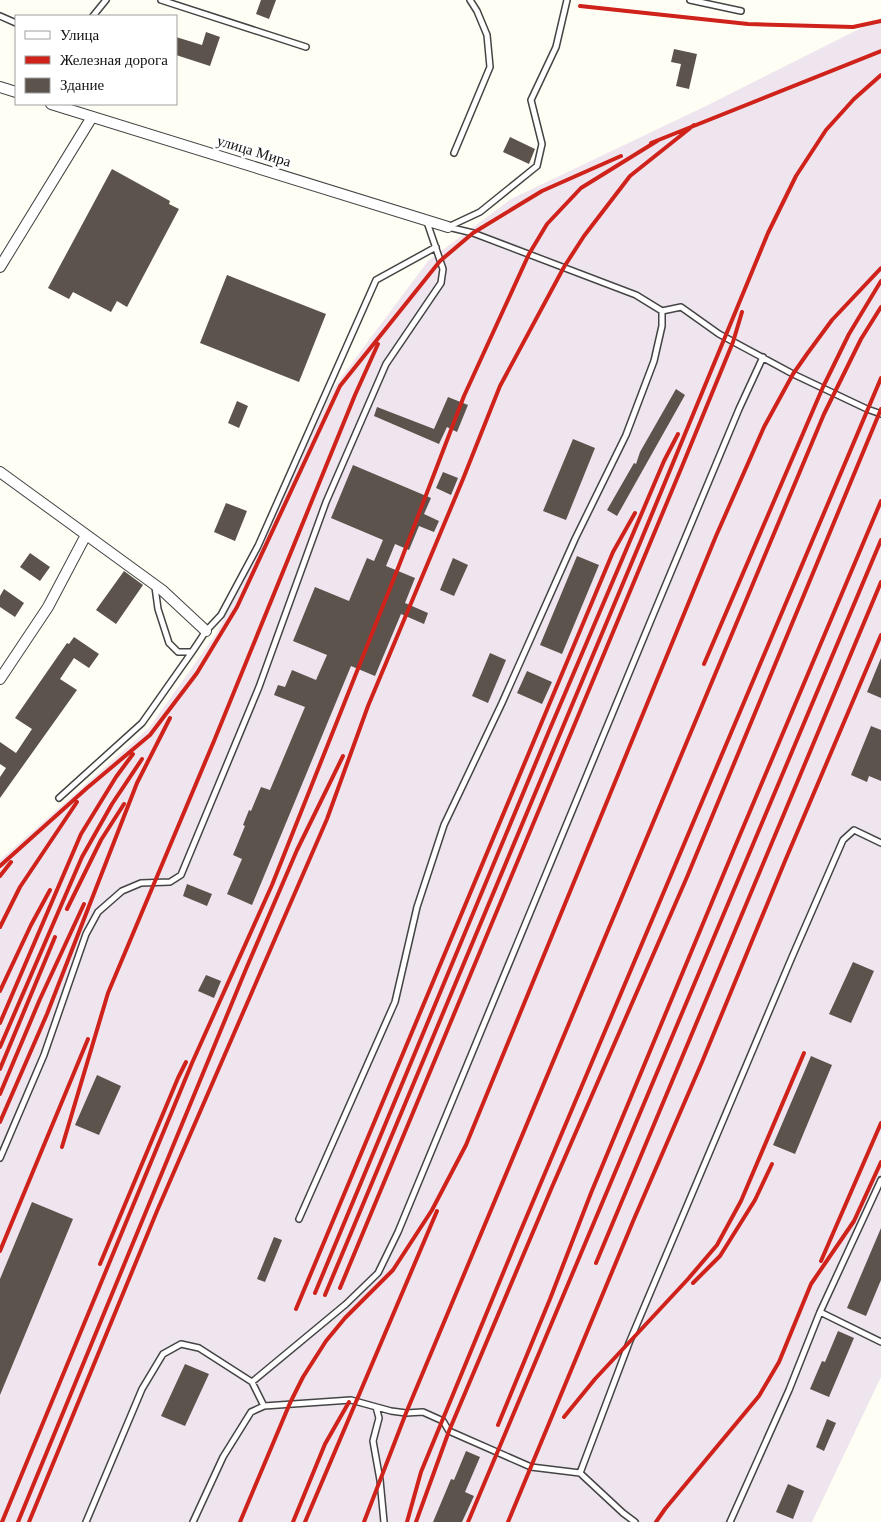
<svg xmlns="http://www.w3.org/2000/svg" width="881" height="1522" font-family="Georgia,serif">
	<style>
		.industrial { fill: #efe5ef }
		.building { fill: #5b534c }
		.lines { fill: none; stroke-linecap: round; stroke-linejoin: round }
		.service-casing { stroke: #444; stroke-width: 8 }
		.minor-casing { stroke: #444; stroke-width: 12 }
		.service { stroke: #fff; stroke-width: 5 }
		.minor { stroke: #fff; stroke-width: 10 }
		.rail { stroke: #ce221b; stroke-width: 4 }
		.labels { text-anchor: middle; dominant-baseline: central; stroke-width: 5; stroke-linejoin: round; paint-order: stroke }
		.street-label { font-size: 15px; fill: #111; stroke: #fff }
	</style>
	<rect width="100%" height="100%" fill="#fffef4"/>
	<path class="industrial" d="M881,18V1377L812,1522H0V860L149,728L216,634L334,387L428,261L511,199L706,106Z"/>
	<path class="building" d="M261,0H276L269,19L256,14Z
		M206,32L220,37L210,66L176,55V37L202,45Z
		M674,49L697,54L689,89L676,86L681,64L671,62Z
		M510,137L535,149L529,164L503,152Z
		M112,169L170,201L169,204L179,209L127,307L117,301L111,312L73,292L69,299L48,288Z
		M227,275L326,314L299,382L200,343Z
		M676,389L685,395L617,516L607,510L634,463L636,464L640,452Z
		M448,397L468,405L457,432L447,427L439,444L374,416L377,407L434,429Z
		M237,401L248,406L239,428L228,423Z
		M573,439L595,448L566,520L543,511Z
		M353,465L431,498L424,514L439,521L434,532L419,526L409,550L395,544L386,566L415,578L405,603L428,613L424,624L401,614L375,676L351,666L252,905L227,894L242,859L233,855L245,826L243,825L249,810L251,811L261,787L270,790L305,707L274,695L278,685L285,687L292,670L316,680L327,655L293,641L315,587L349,601L367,558L374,561L383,540L331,518Z
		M443,472L458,478L451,495L436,488Z
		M226,503L247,511L235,541L214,532Z
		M30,553L50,567L40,581L20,567Z
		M577,556L599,565L562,654L540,645Z
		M453,558L468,565L454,596L440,590Z
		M124,571L143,585L116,624L96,610Z
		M4,589L24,603L15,617L0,607V596Z
		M74,637L99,654L89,668L74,658L60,679L77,690L0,798V777L6,768L0,764V742L16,753L32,729L15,718L67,643L69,644Z
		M490,653L506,660L488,703L472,696Z
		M881,658V698L867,692Z
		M527,671L552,682L542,704L517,693Z
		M871,726L881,730V781L869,776L867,782L851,775Z
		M187,884L212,894L207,906L183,896Z
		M853,962L874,971L851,1023L829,1014Z
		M206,975L221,981L214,998L198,991Z
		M811,1056L832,1065L795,1154L773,1145Z
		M97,1075L121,1086L99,1135L75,1125Z
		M32,1202L73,1219L0,1395V1279Z
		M881,1228V1280L866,1316L847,1308Z
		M274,1237L282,1240L265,1282L257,1279Z
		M838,1331L854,1338L829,1397L810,1389L822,1361L825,1362Z
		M185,1364L209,1374L185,1426L161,1416Z
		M827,1419L836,1423L824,1451L816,1447Z
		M466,1451L480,1457L465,1492L474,1496L462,1522H433L451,1479L454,1480Z
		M788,1484L804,1491L793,1519L776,1512Z"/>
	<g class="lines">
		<defs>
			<path id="service" d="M161,0L306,47
				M690,0L741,11
				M0,16L16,23
				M93,16L106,0
				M454,153L490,67L487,35L477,11L470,0
				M448,227L480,212L537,166L542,144L531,100L556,47L567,0
				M662,311L681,307L719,334L793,374L867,409L881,414
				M155,587L158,609L169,643L178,652H192L206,631L221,615L258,546L376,280L436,247
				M59,798L142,723L192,652
				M0,1158L44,1055L86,934L98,912L122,891L141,883L170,882L181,875L259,687L326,502L386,364L441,283L443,269L427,222
				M299,1219L395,1002L417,907L444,825L502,703L575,539L626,435L654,361L662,326V311L636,295L473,233L448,227
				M820,1312L881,1342
				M252,1382L264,1406
				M376,1407L379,1418L373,1441L380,1480L384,1522
				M580,1473L629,1343L792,957L843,840L854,830L881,843
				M86,1522L142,1389L163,1354L181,1344L199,1348L252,1382L346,1304L378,1273L398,1232L651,620L739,409L763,357
				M193,1522L223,1457L251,1412L264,1406L351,1400L391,1411L406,1413L423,1412L443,1421L449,1431L531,1467L580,1473L623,1513L635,1522
				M730,1522L789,1390L820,1312L881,1180"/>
			<path id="minor" d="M0,87L16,92
				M51,104L448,227
				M0,267L92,117
				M0,472L162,590L206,631
				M0,679L48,607L86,535"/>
		</defs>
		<use href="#service" class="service-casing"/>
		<use href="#minor" class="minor-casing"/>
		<use href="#service" class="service"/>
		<use href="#minor" class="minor"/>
		<path class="rail" d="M580,6L748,24L853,27L881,21
			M651,143L881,51
			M704,664L823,387L849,334L881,281
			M0,866L87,788L150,735L197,673L237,607L340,386L440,261L473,233L542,191L621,156
			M0,876L11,862
			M67,909L101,840L124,804
			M0,927L20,887L77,802
			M0,991L31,925L50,890
			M0,1023L81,834L116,777L133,754
			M0,1047L82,857L112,804L142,759
			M0,1069L55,937
			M0,1094L40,999L84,904
			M0,1122L47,1014L137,783L170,718
			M62,1147L108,993L214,741L355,395L378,344
			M0,1251L88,1039
			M821,1261L881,1123
			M596,1263L881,582
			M100,1264L178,1078L186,1062
			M693,1283L720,1256L755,1200L772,1164
			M340,1288L683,464L733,342L742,312
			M315,1293L549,731L664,461L678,434
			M325,1295L642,538L768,233L796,176L826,130L854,99L881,75
			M296,1309L613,552L635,513
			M564,1417L595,1379L688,1279L717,1245L741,1201L804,1053
			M498,1425L550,1299L591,1193L734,849L881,501
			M2,1522L192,1063L272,885L400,563L464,396L529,254L547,224L581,188L657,141
			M18,1522L246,969L297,850L343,756
			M29,1522L157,1211L327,819L368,706L463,479L500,386L564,267L584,236L630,176L694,125
			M240,1522L290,1403L303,1377L326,1341L345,1318L393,1270L432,1210L466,1145L716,536L764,427L793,374L807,354L832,320L881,268
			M293,1522L325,1444L349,1402
			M305,1522L437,1211
			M364,1522L406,1413L824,414L861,339L881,307
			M407,1522L421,1472L518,1237L881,378
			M416,1522L449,1431L552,1187L687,877L881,409
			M468,1522C607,1195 742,867 881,540
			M508,1522L634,1219L702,1062L785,861L881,635
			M656,1522L665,1509L759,1396L779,1362L811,1284L854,1221L881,1162"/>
	</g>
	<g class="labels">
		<g class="street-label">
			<text transform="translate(254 151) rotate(17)">улица Мира</text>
		</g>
	</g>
	<rect x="15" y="15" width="162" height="90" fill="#ffffff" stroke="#a0a0a0"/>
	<rect x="25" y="31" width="25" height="8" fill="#ffffff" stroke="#a0a0a0"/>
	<text x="60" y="40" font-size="15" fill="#111111">Улица</text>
	<rect x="25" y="56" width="25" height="8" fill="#ce221b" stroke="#a0a0a0"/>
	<text x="60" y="65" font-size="15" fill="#111111">Железная дорога</text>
	<rect x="25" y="78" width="25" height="15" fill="#5b534c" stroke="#a0a0a0"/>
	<text x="60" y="90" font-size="15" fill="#111111">Здание</text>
</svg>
